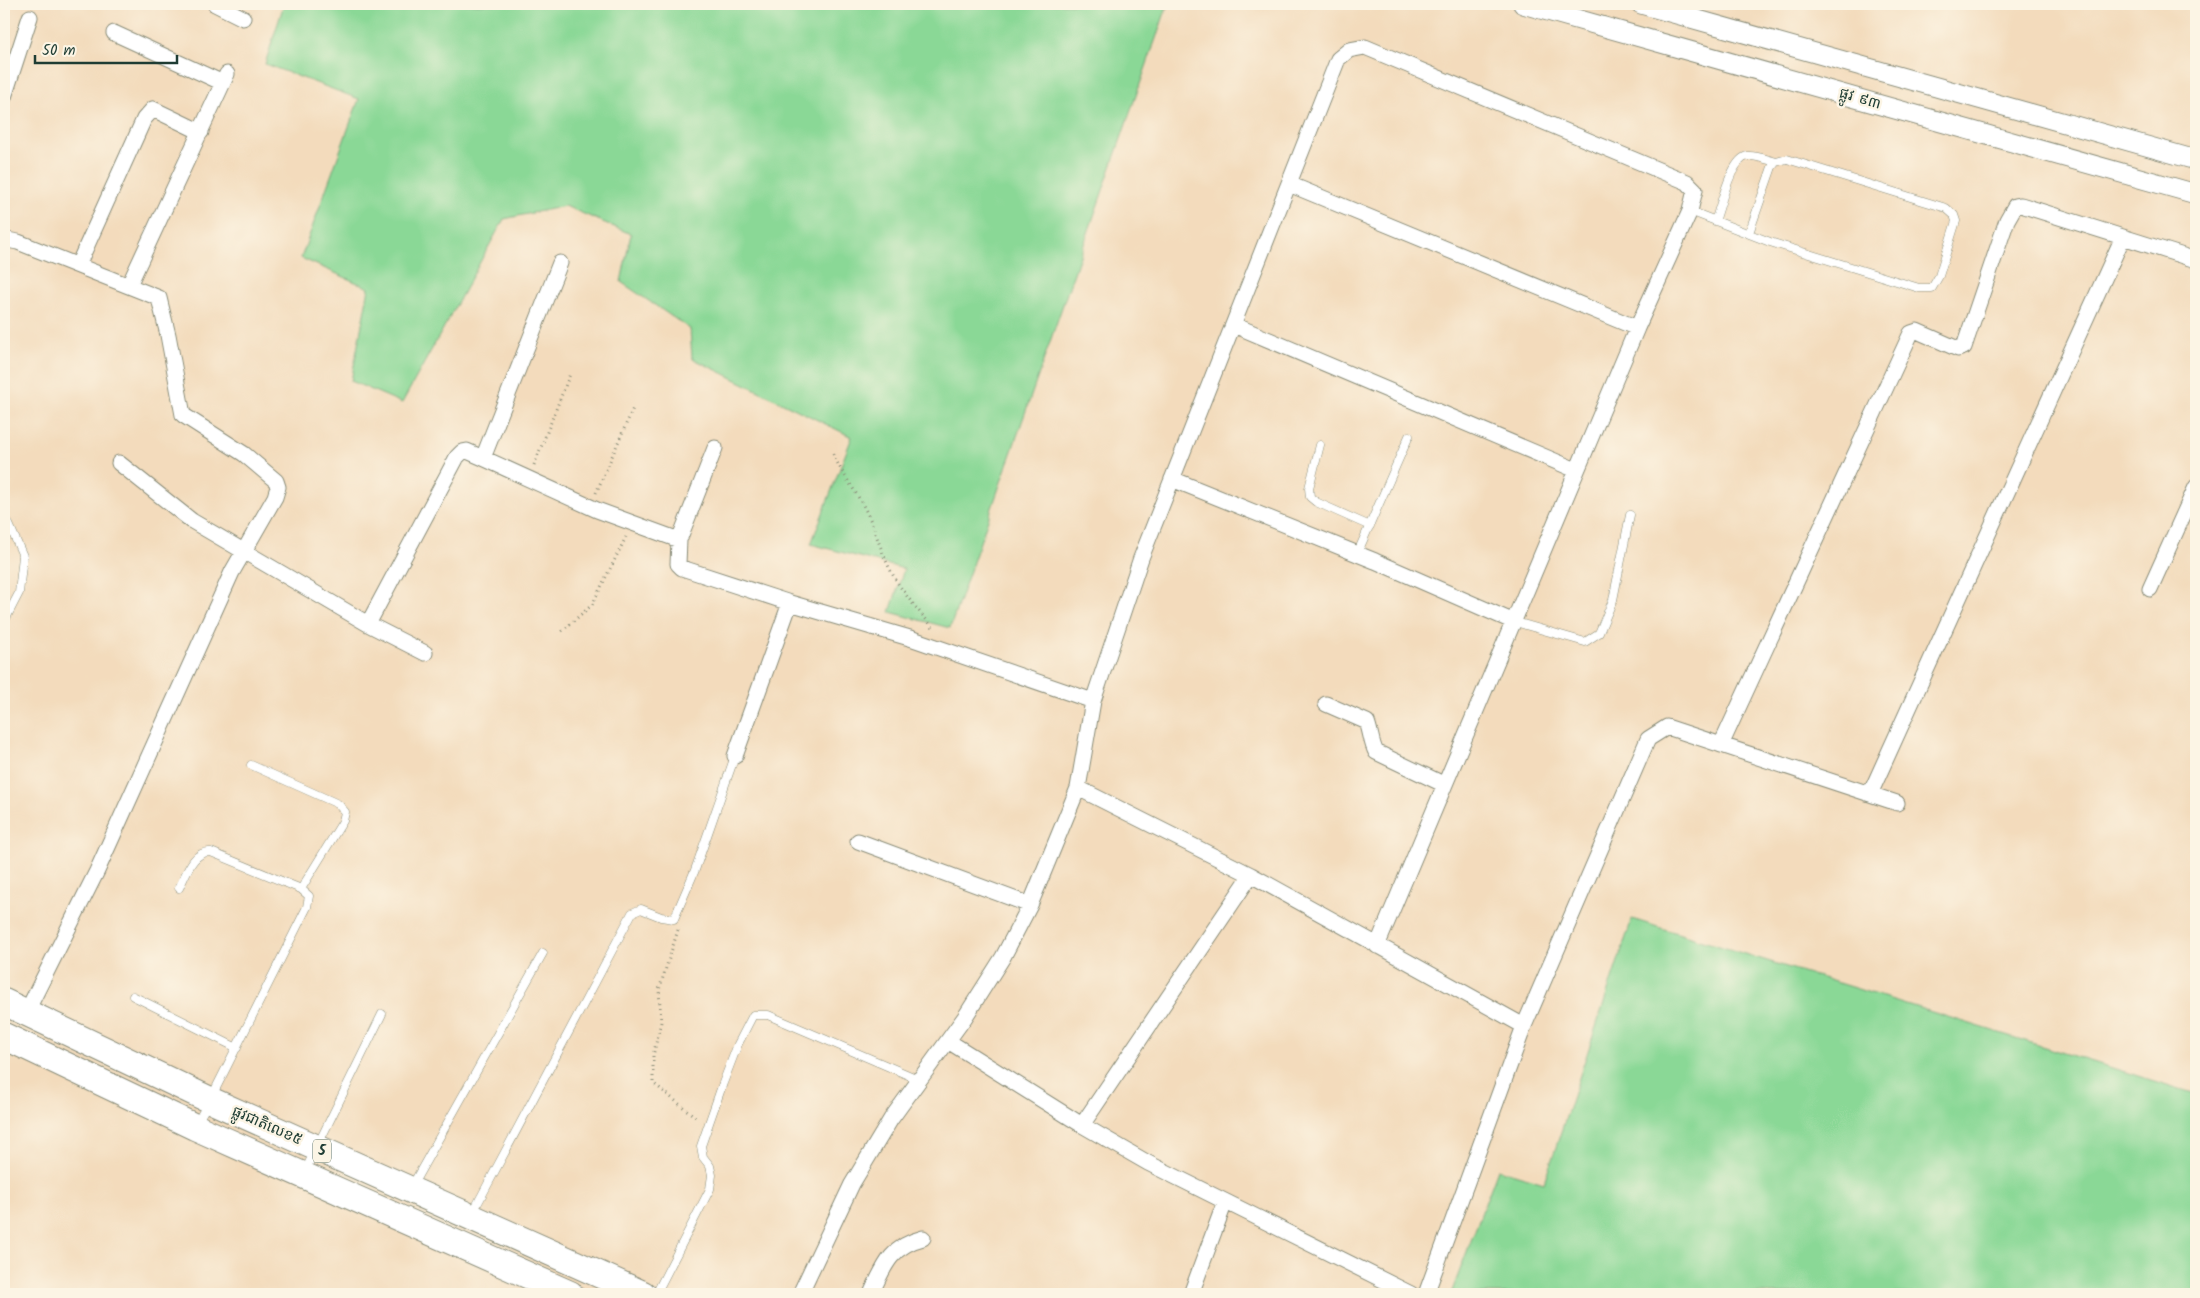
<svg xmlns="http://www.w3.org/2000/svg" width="2200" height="1298" font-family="Kalam,'Noto Sans Khmer',sans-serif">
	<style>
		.green { fill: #8ad896; stroke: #548a65 }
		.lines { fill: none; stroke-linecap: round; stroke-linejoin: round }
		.service-casing { stroke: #898c78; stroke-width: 9 }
		.minor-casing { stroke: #898c78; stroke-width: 17 }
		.tertiary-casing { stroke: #898c78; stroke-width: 21 }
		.trunk-casing { stroke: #898c78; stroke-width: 28 }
		.path { stroke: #898c78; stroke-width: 3; stroke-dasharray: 1 4; stroke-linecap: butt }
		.service { stroke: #fff; stroke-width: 8 }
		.minor { stroke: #fff; stroke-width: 15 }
		.tertiary { stroke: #fff; stroke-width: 19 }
		.trunk { stroke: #fff; stroke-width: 26 }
		.labels { text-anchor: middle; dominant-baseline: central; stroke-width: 5; stroke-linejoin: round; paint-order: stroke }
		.shield { fill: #fcf5e5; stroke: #617469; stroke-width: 1 }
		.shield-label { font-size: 14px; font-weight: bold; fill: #1f3d34 }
		.street-label { font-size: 15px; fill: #1f3d34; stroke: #fcf5e5 }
	</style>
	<rect width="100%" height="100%" fill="#fcf5e5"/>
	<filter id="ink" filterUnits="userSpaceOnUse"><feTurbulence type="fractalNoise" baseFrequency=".02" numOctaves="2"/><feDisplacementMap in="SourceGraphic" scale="10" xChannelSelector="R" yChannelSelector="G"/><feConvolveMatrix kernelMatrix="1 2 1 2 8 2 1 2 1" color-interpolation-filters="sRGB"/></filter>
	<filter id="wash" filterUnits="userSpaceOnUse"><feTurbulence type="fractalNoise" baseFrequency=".0096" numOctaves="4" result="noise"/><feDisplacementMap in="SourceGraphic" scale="20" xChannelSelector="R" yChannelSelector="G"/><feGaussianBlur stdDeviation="1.12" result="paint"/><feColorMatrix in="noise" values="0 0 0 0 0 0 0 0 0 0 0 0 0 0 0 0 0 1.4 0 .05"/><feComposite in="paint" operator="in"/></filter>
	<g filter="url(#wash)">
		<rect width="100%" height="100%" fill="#f3dbbc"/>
		<path class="green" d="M284,4H1168L950,628L890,612L904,569L811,544L852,437L692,358L690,329L621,282L631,234L565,206L504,219L402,403L351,381L369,288L301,258L359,99L265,64Z
			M1632,919L2196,1094V1294H1451L1498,1169L1544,1183Z"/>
	</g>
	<g filter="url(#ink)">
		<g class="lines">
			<defs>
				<path id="service" d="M1690,211L1770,242L1919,288H1932L1939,276L1956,221L1954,215L1946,208L1787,159L1776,162L1772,167L1749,233
					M1715,221C1721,206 1731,158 1748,156C1756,155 1768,160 1776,162
					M1320,445L1309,488L1310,497L1316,502L1370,526
					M4,519L8,522L23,556L19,593L4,622
					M1357,554L1409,436
					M1512,621L1585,642L1599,633L1613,600L1630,515
					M251,765L338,804L345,812L343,821L301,889
					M179,888C186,875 193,850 211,852L301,889L309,896L307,907L210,1100L196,1124
					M133,996L237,1048
					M305,1171L382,1014
					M412,1186L543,953
					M472,1214L632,913L641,909L661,917L674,919L695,870L735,756
					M656,1294L710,1189L712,1175L710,1166L703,1157L701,1146L723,1083L738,1044L753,1015H768L920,1080"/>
				<path id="minor" d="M215,4L243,18
					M114,33L223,83
					M4,97L30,17
					M1289,184L1637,328
					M4,242L7,240L18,242L159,298L168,335L183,415L244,454L276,481L278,487L275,497L232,572L97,871L26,1013
					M78,265L144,119L153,109L201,132
					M129,285L227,74
					M1234,325L1576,470
					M483,458L597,510L679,540L715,448
					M119,463L192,521L368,624L425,653
					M1172,479L1375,561L1512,621
					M679,540L678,564L682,568L790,603L735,756
					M2150,589L2196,487
					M790,603L913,639L1093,701
					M368,624L457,457L462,452L467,451L483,458L560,263
					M1326,704L1367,722C1371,732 1371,743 1376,752L1443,784
					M1721,745L1911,333L1917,331L1958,349L1964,347L2007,220L2015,206L2021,205L2196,260
					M1078,788L1251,875L1524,1026
					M1870,794L2123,237
					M858,841L1030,905
					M948,1041L1082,1125L1148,1163L1411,1294
					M1082,1125L1251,875
					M800,1294L852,1184L891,1119L965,1017L1003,957L1030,905L1078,788L1093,701L1141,558L1338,59L1349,50L1365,47L1687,182L1695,190L1690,211L1637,328L1377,946
					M871,1294C884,1266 891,1246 923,1238
					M1191,1294L1225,1202
					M1426,1294L1524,1026L1648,739L1667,727L1897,803"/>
				<path id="tertiary" d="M1523,4L2196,194
					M1641,4L2196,160"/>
				<path id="trunk" d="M4,1002L210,1100L643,1294
					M4,1036L195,1127L570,1294"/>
			</defs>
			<use href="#service" class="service-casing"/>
			<use href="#minor" class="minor-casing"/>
			<use href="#tertiary" class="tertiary-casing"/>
			<use href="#trunk" class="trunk-casing"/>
			<path class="path" d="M833,454C842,474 856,491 866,511C874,526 878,542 885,558C895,584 914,606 933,627
				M534,465L570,374
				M596,493L634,406
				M562,631L592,605L626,537
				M678,930L659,990L661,1022L653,1056V1083L698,1119"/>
			<use href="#service" class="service"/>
			<use href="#minor" class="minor"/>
			<use href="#tertiary" class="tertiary"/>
			<use href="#trunk" class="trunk"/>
		</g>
	</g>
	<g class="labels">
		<rect class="shield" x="313" y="1139.5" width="18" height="23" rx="4"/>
		<g class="shield-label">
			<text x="322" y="1151">5</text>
		</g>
		<g class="street-label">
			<text transform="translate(1860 99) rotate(16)">ផ្លូវ ៩៣</text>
			<text transform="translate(267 1126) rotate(24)">ផ្លូវជាតិលេខ៥</text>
		</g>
	</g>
	<rect width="2200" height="1298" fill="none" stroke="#fcf5e5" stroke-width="20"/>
	<path d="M35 55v8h142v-8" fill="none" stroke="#1f3d34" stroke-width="2.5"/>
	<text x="42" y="55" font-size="15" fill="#1f3d34" stroke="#fcf5e5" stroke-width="4" paint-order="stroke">50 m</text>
</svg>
